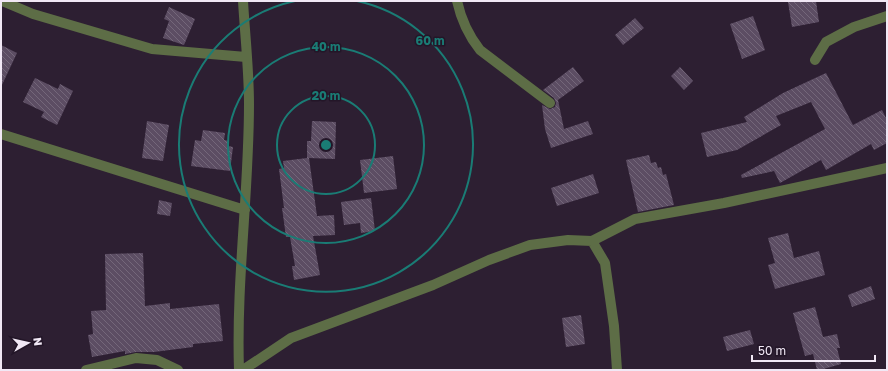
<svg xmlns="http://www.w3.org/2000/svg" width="888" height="371" font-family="'Golos Text',sans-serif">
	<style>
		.building { fill: url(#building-back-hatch) }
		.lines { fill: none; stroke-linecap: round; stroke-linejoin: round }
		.street { stroke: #5d6d46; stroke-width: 10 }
		.ring { fill: none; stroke: #1a7c75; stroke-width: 2 }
		.centre { fill: #1a7c75; stroke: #231628; stroke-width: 2 }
		.ring-label { font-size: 12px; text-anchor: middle; font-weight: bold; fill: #1a7c75; stroke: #231628; stroke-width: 3; stroke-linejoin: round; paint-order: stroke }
	</style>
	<defs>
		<pattern id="building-back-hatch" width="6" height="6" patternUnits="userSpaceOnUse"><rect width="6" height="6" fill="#5c4d63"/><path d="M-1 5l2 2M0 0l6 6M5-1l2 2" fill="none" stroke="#74677a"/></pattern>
	</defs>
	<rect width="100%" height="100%" fill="#2d1f32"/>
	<path class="building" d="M797,1H816L819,22L792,27L788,2Z
		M169,7L195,19L184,45L163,38L169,21L164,19Z
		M753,16L765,50L742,59L730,24Z
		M635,18L644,28L623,45L615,35Z
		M1,45L17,53L1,87Z
		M573,67L584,81L558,100L564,129L588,121L593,134L551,148L545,129L542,105L550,109L555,107L556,103L554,98L543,90Z
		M680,67L693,81L684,90L671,76Z
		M826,73L853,125L882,110L887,120V143L874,150L871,144L826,170L821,160L780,183L774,171L742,178L741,175L825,129L811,102L776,116L781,125L737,150L707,157L701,133L747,122L744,117L783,93Z
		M35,78L58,89L60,84L73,91L57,125L41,117L44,112L23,102Z
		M147,121L169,125L163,161L142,158Z
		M312,121L336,122L335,159L309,158L317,216L334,215L335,235L313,236L320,275L294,280L292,266H295L290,237H286L282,208H284L279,169L284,168L283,161L307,158V141H311Z
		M203,130L225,133L224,140L229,141L228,146L233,147L230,171L191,166L195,140L201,141Z
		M649,155L651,163L656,162L658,168L661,167L663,175L666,174L674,205L638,212L626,160Z
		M393,156L397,189L364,193L360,160Z
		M593,174L599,193L557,206L551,188Z
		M371,198L375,231L361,233L360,223L344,225L341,202Z
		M159,200L172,203L170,216L157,214Z
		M788,233L794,258L819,251L825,275L775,289L768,265L775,263L768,238Z
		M143,253L145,306L170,303V309L219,304L223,341L193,344V347L154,352H136L125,354V351L92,357L88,335L93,334L91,311L106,310L105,254Z
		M871,286L875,299L852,307L848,295Z
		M815,307L823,337L837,334L840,348H837L841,364L820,370H817L813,354L805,356L793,313Z
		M581,315L585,344L566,347L562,318Z
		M750,330L754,344L727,351L723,337Z"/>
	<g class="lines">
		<path class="street" d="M2,1L33,14L152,49L246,57
			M457,1C461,19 468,35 480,50L550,103
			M815,60L826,42L854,27L887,16
			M1,134L245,210
			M592,241L635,219L724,203L887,168
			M86,370L136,358L157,360L178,370
			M239,370C236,281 249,193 249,104C249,70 245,35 243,1
			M243,370L291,338L433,285L489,260L530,245L568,240L592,241L605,263L614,326L617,370"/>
	</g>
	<g class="ring">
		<circle cx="326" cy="145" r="49"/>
		<circle cx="326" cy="145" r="98"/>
		<path d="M357 1A147 147 0 1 1 295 1"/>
	</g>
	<circle cx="326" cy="145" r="6" class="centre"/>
	<g class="ring-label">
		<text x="430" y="45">60 m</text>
		<text x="326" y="51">40 m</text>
		<text x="326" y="100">20 m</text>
	</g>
	<rect width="888" height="371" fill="none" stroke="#f1e8f5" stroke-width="4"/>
	<g transform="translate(28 343) rotate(82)" stroke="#231628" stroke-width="3" paint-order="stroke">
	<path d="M0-3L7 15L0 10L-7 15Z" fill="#f1e8f5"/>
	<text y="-6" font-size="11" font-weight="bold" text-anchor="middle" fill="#f1e8f5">N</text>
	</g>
	<path d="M752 355v6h123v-6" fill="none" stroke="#f1e8f5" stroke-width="2"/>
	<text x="758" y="355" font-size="12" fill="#f1e8f5" stroke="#231628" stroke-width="3" paint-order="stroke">50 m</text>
</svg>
